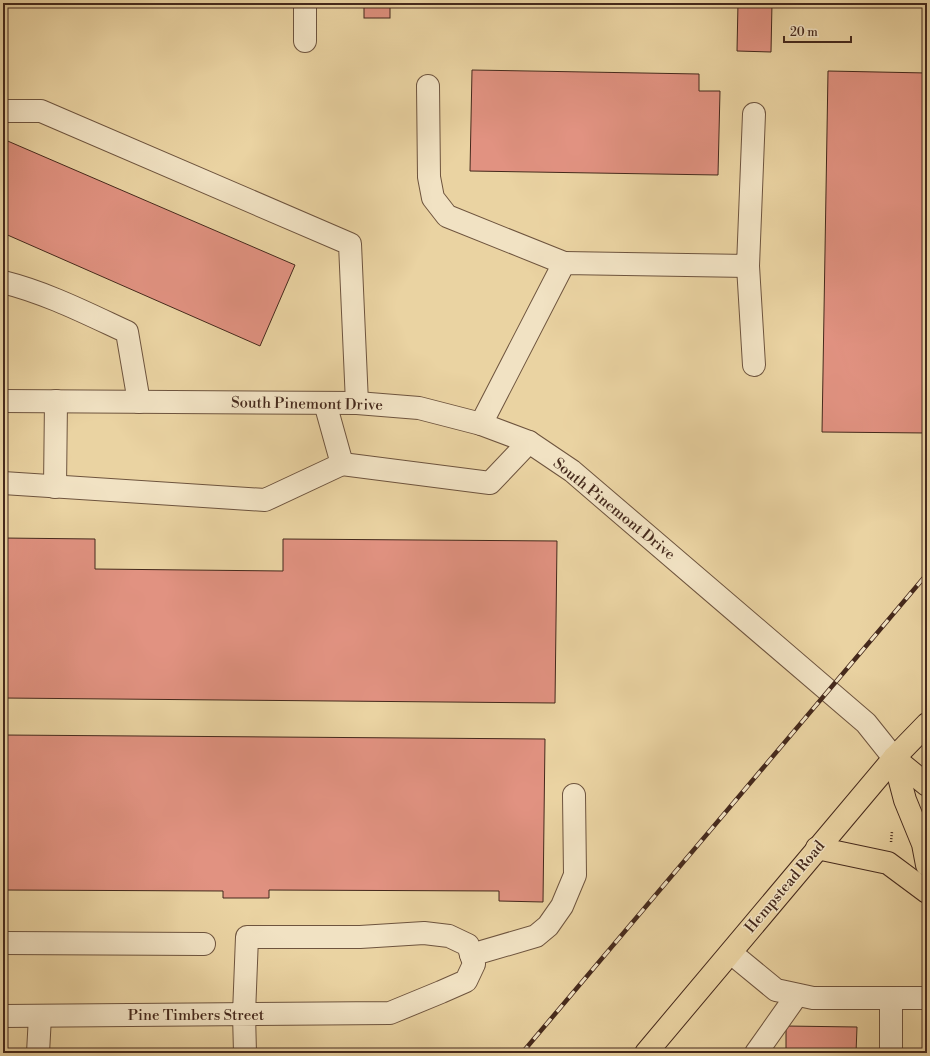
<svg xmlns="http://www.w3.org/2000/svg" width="930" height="1056" viewBox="0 0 930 1056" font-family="'Libre Bodoni',serif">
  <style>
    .building { fill: #e19281; stroke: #45291c }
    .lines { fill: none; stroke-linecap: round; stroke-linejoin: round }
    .minor-casing { stroke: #6e543e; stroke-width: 24 }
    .major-casing { stroke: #45291c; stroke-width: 24 }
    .path { stroke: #45291c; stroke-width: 2.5; stroke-dasharray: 1 2; stroke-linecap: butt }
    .minor { stroke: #f1e2c3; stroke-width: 22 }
    .major { stroke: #ead3a2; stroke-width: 22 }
    .rail-casing { stroke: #45291c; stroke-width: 4.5 }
    .rail { stroke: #f1e2c3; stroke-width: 3; stroke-dasharray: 9; stroke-linecap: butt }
    .labels { text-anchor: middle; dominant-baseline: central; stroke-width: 3; stroke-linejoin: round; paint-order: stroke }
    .street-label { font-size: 15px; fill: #45291c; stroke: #f1e2c3 }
  </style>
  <rect width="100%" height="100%" fill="#ead3a2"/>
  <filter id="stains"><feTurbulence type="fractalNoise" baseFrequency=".005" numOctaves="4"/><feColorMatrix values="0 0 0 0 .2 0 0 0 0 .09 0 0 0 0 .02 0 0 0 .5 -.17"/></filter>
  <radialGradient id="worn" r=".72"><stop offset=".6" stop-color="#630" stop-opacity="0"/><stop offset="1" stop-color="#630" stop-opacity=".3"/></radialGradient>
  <g class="building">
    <rect x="364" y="3" width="26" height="15"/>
    <path d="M738,3h34l-1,49 -34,-1z"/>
    <path d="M472,70l227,4v17h21l-2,84 -248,-4z"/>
    <path d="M828,71l99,2v360l-105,-1z"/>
    <path d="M3,139l292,126 -35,81 -257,-113z"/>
    <path d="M3,538l92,1v30l188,2v-32l274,2 -2,162 -552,-5z"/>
    <path d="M3,735l542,4 -2,163 -44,-1v-10l-230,-1v8h-46v-7l-220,-1z"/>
    <path d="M786,1026l71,1 -1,26h-70z"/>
  </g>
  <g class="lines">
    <g class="minor-casing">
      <g id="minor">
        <path d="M305,41v-38"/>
        <path d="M428,86l1,91 4,21 14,18 117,47"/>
        <path d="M3,111h38l309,133 7,159"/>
        <path d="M748,266l6,99"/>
        <path d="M3,282c44,11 83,31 124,50l12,70"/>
        <path d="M3,401l354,2 62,5 62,16 48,18 43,29 294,252 28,35"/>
        <path d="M481,424l83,-161 184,3 6,-152"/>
        <path d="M342,464l148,19 39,-41"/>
        <path d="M3,483l262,17 77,-36 -17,-61"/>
        <path d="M55,487l1,-86"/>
        <path d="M3,943l201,1"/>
        <path d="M731,953l45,37 37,8h114"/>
        <path d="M471,955l65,-19 12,-10 14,-20 13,-31 -1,-80"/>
        <path d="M3,1016l387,-3 51,-21 25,-11 8,-17 -6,-19 -19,-9 -25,-3 -64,4h-113l-3,77 1,39"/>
        <path d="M38,1053l2,-37"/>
        <path d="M756,1053l41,-58"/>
        <path d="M891,1053v-55"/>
      </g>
    </g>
    <g class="major-casing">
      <g id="major">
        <path d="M894,758l11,42 18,44 4,21"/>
        <path d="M894,758l33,27"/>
        <path d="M817,848l71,15 39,29"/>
        <path d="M646,1053l248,-295 33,-34"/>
      </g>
    </g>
    <path class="path" d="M891,842l1,-11"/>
    <use href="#minor" class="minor"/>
    <use href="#major" class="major"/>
    <g class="rail-casing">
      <path id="rail" d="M522,1053l405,-479"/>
    </g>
    <use href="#rail" class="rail"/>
  </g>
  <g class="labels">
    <g class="street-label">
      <text transform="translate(307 404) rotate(1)">South Pinemont Drive</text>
      <text transform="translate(614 509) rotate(39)">South Pinemont Drive</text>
      <text transform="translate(785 887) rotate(-50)">Hempstead Road</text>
      <text x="196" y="1015">Pine Timbers Street</text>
    </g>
  </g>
  <rect width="930" height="1056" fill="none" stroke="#ead3a2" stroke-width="16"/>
  <rect x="4" y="4" width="922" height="1048" fill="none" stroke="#45291c" stroke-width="2"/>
  <rect x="8" y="8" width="914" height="1040" fill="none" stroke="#45291c"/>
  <path d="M784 36v6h67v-6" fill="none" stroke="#45291c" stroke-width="2"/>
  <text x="790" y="36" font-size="12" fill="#45291c" stroke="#f1e2c3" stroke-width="3" paint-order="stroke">20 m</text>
  <rect width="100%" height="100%" filter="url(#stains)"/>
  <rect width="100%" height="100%" fill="url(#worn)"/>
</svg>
